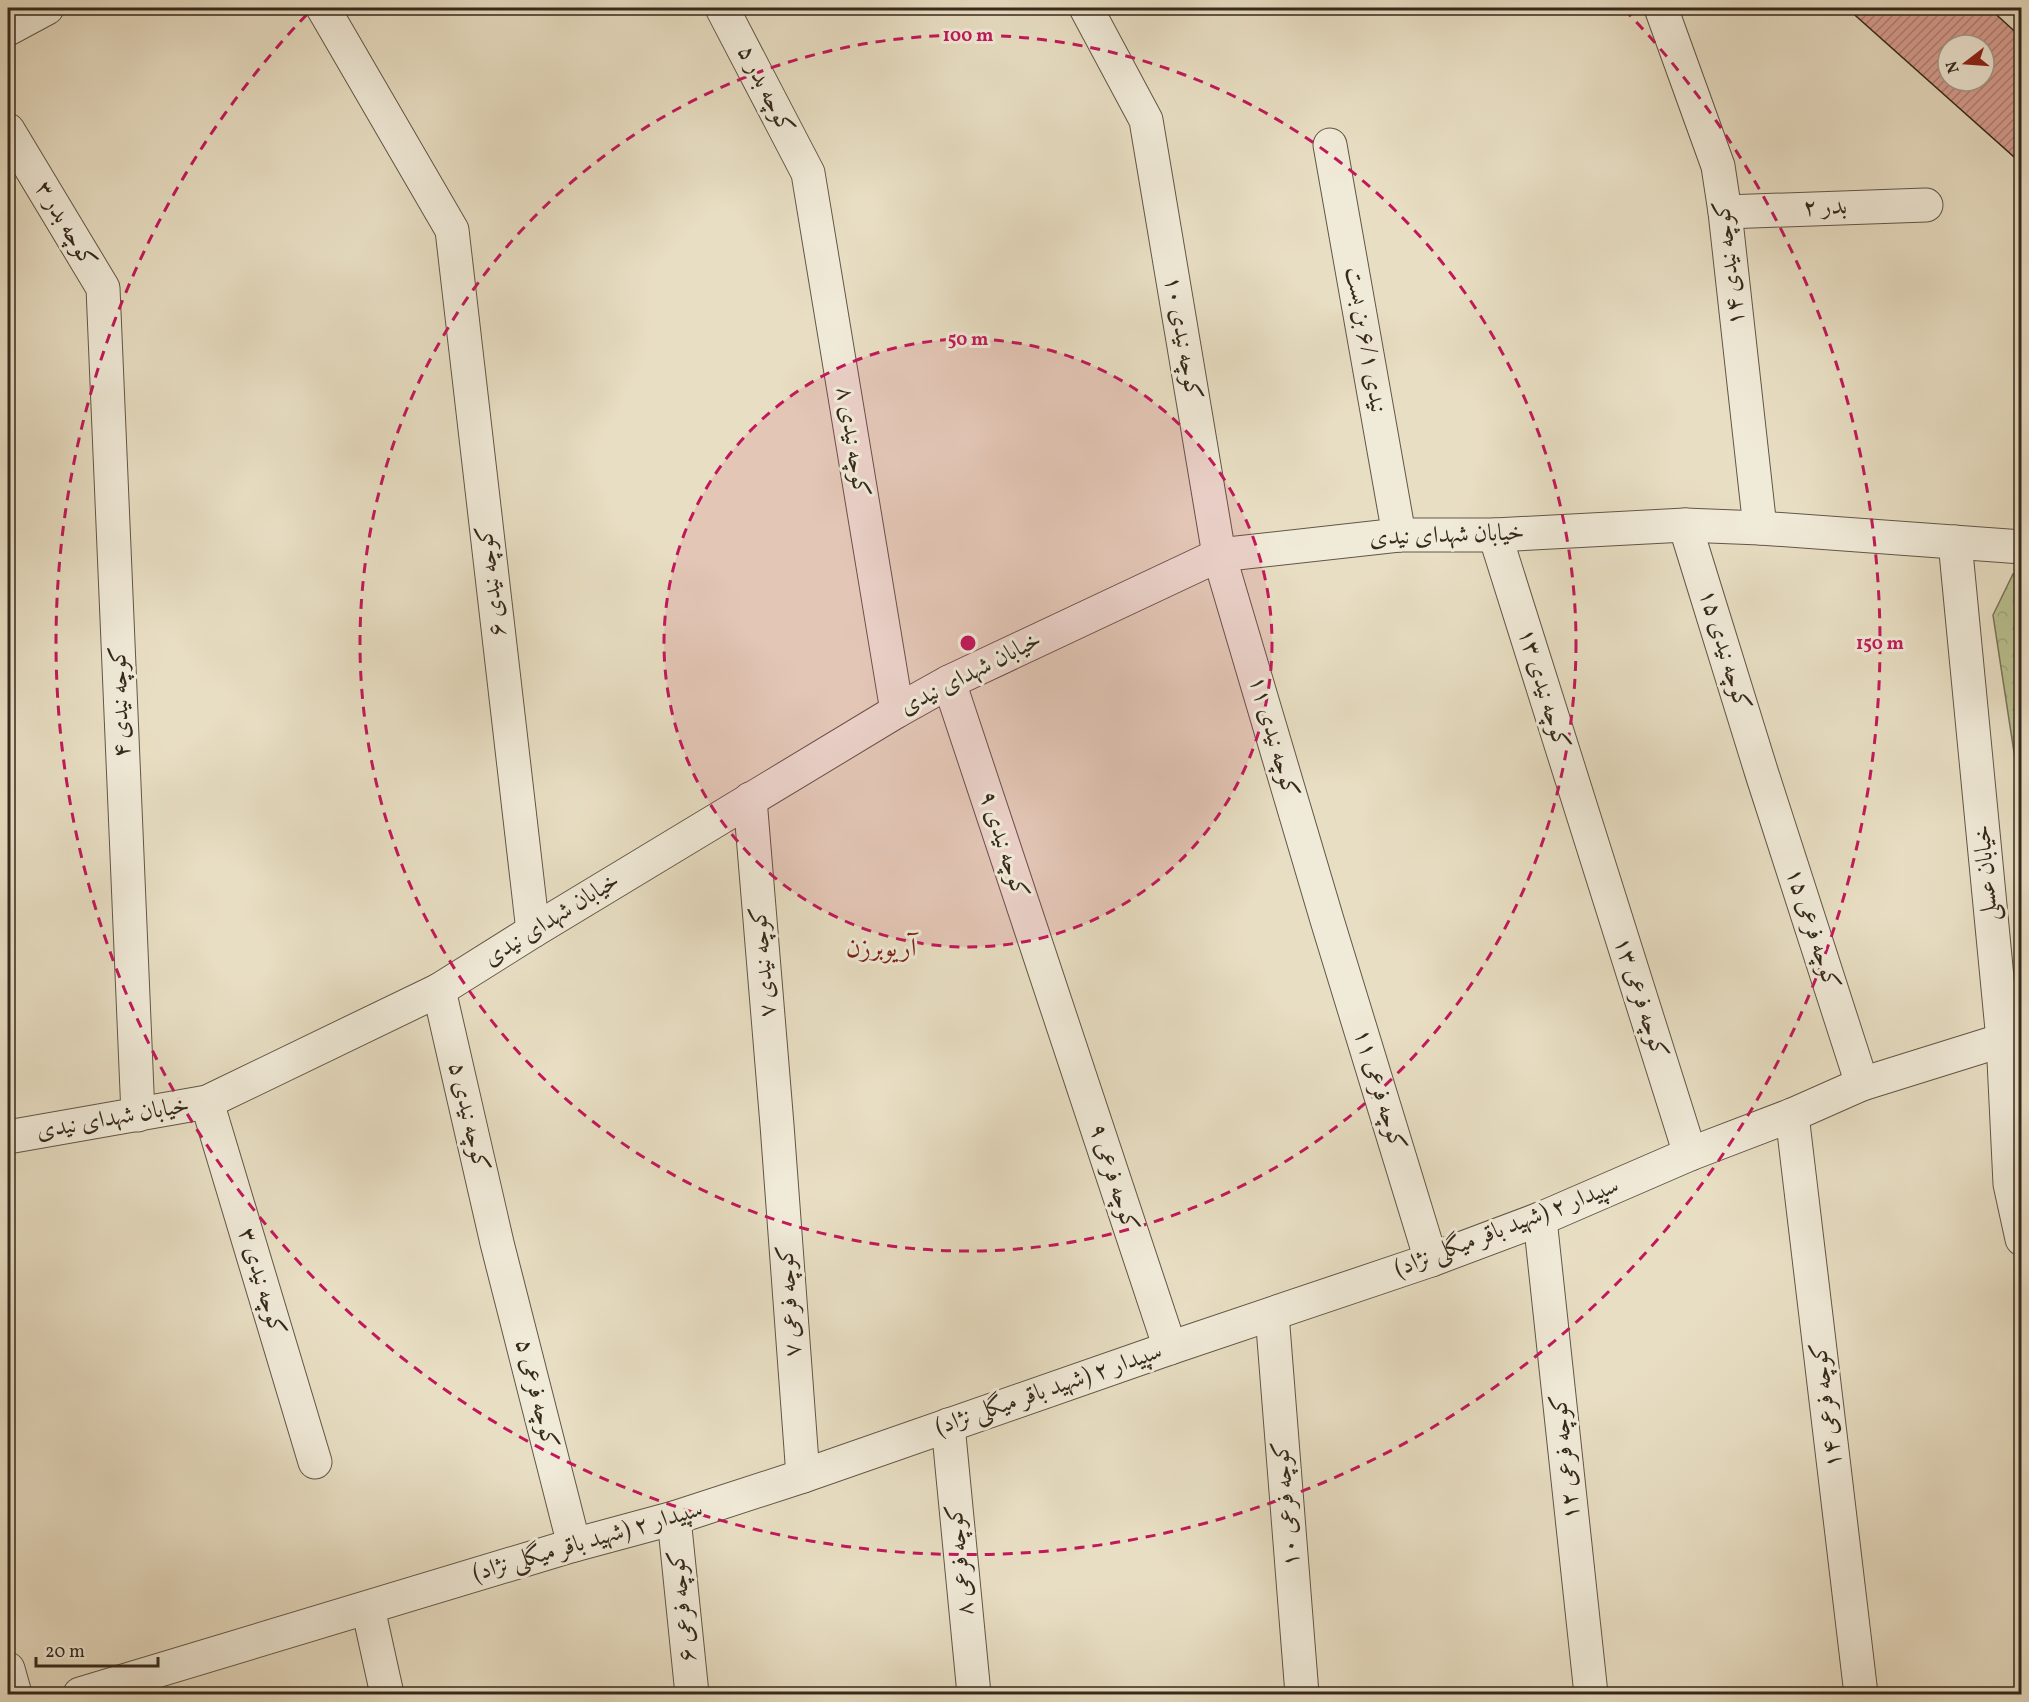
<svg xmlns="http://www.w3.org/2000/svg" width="2029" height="1702" viewBox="0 0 2029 1702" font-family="Vollkorn,Amiri,serif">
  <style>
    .forest { fill: url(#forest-crowns); stroke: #787456; stroke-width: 1.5 }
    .building { fill: url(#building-hatch); stroke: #35291c; stroke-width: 1.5; fill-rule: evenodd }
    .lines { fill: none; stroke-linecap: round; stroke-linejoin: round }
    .minor-casing { stroke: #625646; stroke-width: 35 }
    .tertiary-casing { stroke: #625646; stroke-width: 35 }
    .minor { stroke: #f0ead8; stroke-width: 33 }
    .tertiary { stroke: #f0ead8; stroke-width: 33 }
    .ring { fill: none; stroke: #c2185b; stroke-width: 3; stroke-dasharray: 10 8 }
    .labels { text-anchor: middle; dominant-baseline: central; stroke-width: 6; stroke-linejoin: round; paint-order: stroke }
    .street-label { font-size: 24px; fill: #35291c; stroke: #f0ead8 }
    .neighbourhood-label { font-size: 26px; fill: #7a1f14; stroke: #f0ead8 }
    .centre { fill: #c2185b; stroke: #f0ead8; stroke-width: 3 }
    .ring-label { font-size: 18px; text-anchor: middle; font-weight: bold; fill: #c2185b; stroke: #f0ead8; stroke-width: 6; stroke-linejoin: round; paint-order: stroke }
  </style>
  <defs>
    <pattern id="forest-crowns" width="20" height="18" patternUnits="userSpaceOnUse" patternTransform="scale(1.5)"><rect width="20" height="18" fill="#bac090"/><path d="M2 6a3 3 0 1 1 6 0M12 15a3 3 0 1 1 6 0" fill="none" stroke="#a0a57c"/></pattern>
    <pattern id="building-hatch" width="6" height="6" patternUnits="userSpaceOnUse" patternTransform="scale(1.5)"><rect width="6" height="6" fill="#d9a093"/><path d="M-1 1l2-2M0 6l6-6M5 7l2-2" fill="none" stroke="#b18277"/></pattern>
  </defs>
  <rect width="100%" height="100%" fill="#e8dec3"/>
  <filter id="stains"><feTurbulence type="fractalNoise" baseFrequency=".00333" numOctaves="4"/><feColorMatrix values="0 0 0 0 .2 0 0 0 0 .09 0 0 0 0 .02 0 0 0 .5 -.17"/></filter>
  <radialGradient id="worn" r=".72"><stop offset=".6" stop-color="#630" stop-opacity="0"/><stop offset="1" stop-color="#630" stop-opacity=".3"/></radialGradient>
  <path class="forest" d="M2013,574h9l-1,224 -28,-183z"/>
  <path class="building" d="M1847,8h142l33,30v126zM1948,45h36v36h-36z"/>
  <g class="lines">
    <g class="minor-casing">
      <g id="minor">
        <path d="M323,8l129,222 81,701"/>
        <path d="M722,8l86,165 89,538"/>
        <path d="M1086,8l60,112 73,435 108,365 104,340"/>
        <path d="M1661,8l57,158 7,46 35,316"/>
        <path d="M8,130l95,158 35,827"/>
        <path d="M1330,145l69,390"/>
        <path d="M1725,212l201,-7"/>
        <path d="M1685,525l77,249 100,310"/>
        <path d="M1495,535l195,619"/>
        <path d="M949,682l221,666"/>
        <path d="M750,799l27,326 26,351"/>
        <path d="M439,990l58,253 77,302"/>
        <path d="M207,1102l108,360"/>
        <path d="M1792,1115l69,579"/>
        <path d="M8,1137l199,-35 232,-112 94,-59 364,-220 52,-29 270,-127 180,-20h96l190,-10 75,3 262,19"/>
        <path d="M1540,1219l51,475"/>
        <path d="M1272,1314l30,380"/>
        <path d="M948,1425l26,269"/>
        <path d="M674,1518l18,176"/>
        <path d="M368,1608l19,86"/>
        <path d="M8,1669l7,25"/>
        <path d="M80,1694l494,-149 100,-27 129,-42 367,-128 261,-88 109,-41 150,-65 102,-39 70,-31 141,-44"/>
      </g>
    </g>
    <g class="tertiary-casing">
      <g id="tertiary">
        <path d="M8,29l39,-21"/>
        <path d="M1955,542l48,498 7,144 12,55"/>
      </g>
    </g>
    <use href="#minor" class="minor"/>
    <use href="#tertiary" class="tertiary"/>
  </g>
  <circle cx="968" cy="643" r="304" fill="#c2185b" fill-opacity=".12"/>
  <g class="ring">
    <circle cx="968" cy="643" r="304"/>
    <circle cx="968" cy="643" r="608"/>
    <path d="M1624 9A912 912 0 1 1 312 9"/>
  </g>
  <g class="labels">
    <g class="street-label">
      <text transform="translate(765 90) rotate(63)">کوچه بدر ۵</text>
      <text transform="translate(1825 208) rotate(-2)">بدر ۲</text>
      <text transform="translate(65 225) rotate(59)">کوچه بدر ۳</text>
      <text transform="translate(1730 263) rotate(-97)">کوچه نیدی ۱۴</text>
      <text transform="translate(1182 338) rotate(80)">کوچه نیدی ۱۰</text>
      <text transform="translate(1365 340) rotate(80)">نیدی ۶/۱ بن بست</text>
      <text transform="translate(852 442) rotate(81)">کوچه نیدی ۸</text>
      <text transform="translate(1447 536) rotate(-2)">خیابان شهدای نیدی</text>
      <text transform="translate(492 581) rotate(-97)">کوچه نیدی ۶</text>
      <text transform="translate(1724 650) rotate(73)">کوچه نیدی ۱۵</text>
      <text transform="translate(971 674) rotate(-27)">خیابان شهدای نیدی</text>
      <text transform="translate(1543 689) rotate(73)">کوچه نیدی ۱۳</text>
      <text transform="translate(121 702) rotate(-92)">کوچه نیدی ۴</text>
      <text transform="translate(1273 737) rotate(74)">کوچه نیدی ۱۱</text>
      <text transform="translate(1003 845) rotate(72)">کوچه نیدی ۹</text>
      <text transform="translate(1987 873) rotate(-95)">خیابان عسلی</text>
      <text transform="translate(552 920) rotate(-32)">خیابان شهدای نیدی</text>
      <text transform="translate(1812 929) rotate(72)">کوچه فرعی ۱۵</text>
      <text transform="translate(764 962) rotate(-95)">کوچه نیدی ۷</text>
      <text transform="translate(1640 998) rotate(72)">کوچه فرعی ۱۳</text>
      <text transform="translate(1379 1090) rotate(73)">کوچه فرعی ۱۱</text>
      <text transform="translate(468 1117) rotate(77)">کوچه نیدی ۵</text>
      <text transform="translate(113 1119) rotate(-10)">خیابان شهدای نیدی</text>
      <text transform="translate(1113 1178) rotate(72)">کوچه فرعی ۹</text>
      <text transform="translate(1507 1228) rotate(-21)">سپیدار ۲ (شهید باقر میگلی نژاد)</text>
      <text transform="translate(261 1282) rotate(73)">کوچه نیدی ۳</text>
      <text transform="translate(790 1301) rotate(-94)">کوچه فرعی ۷</text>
      <text transform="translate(1049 1390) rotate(-19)">سپیدار ۲ (شهید باقر میگلی نژاد)</text>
      <text transform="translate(536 1394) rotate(76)">کوچه فرعی ۵</text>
      <text transform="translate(1827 1405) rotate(-97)">کوچه فرعی ۱۴</text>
      <text transform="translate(1566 1457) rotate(-96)">کوچه فرعی ۱۲</text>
      <text transform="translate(1287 1504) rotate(-95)">کوچه فرعی ۱۰</text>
      <text transform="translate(588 1542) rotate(-16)">سپیدار ۲ (شهید باقر میگلی نژاد)</text>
      <text transform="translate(961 1560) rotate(-96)">کوچه فرعی ۸</text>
      <text transform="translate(683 1606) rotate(-96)">کوچه فرعی ۶</text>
    </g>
    <g class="neighbourhood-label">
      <text x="881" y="949">آریو‌برزن</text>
    </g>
  </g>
  <circle cx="968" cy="643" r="9" class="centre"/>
  <g class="ring-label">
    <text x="968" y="41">100 m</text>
    <text x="968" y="345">50 m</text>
    <text x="1880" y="649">150 m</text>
  </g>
  <rect width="2029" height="1702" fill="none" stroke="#e8dec3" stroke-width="30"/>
  <rect x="9" y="9" width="2011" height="1684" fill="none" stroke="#35291c" stroke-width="3"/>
  <rect x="15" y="15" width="1999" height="1672" fill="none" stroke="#35291c" stroke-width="1.5"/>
  <g transform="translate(1966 63) rotate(253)"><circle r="28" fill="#f0ead8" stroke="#a59d8d" stroke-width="1.5"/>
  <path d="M0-4.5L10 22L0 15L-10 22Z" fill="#8f2418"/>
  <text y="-9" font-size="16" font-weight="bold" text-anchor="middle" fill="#35291c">N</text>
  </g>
  <path d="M36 1657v9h122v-9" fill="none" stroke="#35291c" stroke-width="3"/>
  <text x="45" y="1657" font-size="18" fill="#35291c" stroke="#f0ead8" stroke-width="4.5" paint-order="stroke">20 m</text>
  <rect width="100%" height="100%" filter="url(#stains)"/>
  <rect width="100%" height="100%" fill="url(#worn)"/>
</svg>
